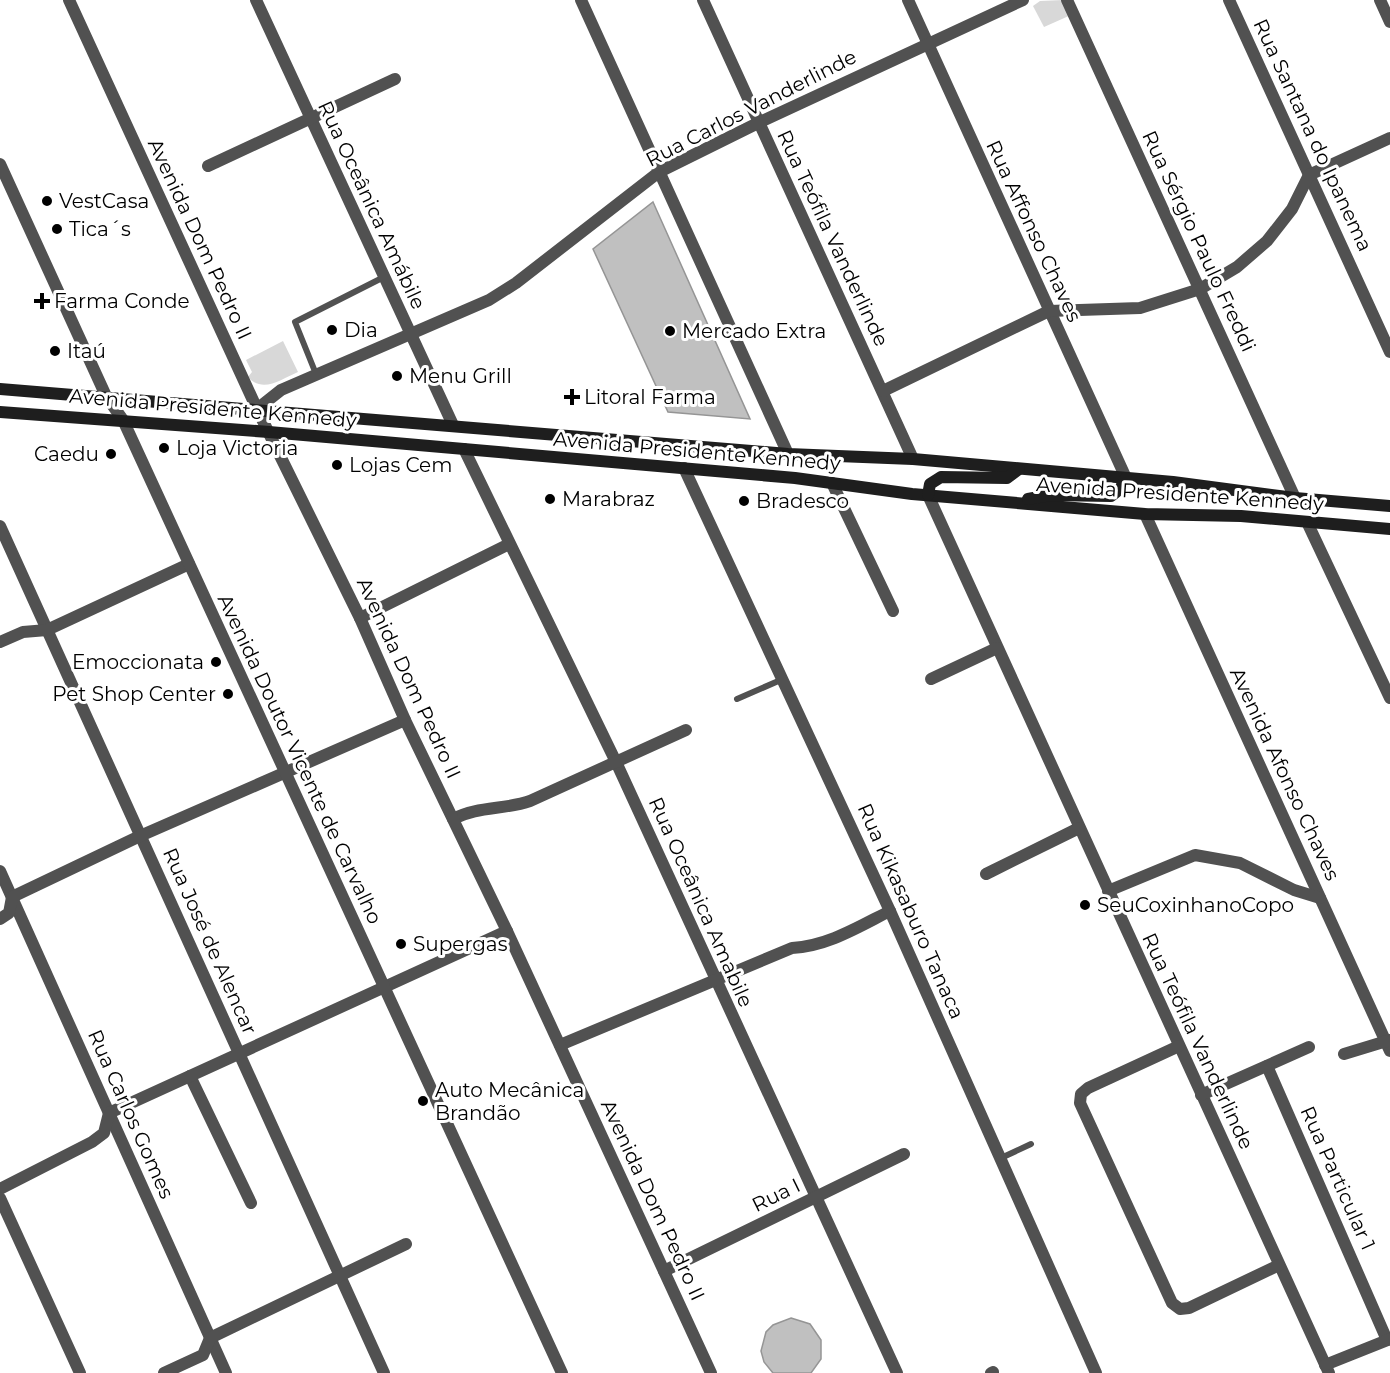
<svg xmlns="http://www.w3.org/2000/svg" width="1390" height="1373" viewBox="0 0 1390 1373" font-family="Montserrat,sans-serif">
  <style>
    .green { fill: #d8d8d8 }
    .building { fill: #c0c0c0; stroke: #959595; stroke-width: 1.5 }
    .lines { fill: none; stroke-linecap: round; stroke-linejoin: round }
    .service { stroke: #515151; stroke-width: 6 }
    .minor { stroke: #515151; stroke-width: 12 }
    .tertiary { stroke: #515151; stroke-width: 12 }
    .secondary { stroke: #1e1e1e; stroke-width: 12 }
    .poi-dot { fill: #000; stroke: #fff; stroke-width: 2 }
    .labels { text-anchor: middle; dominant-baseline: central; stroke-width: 6; stroke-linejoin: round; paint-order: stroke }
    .street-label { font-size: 20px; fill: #000; stroke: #fff }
    .poi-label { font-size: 20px; fill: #000; stroke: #fff; text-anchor: start }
  </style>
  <rect width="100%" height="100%" fill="#fff"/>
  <g class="green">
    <path d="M1063,0l8,15 -27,12 -11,-21 7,-5z"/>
    <path d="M283,341l15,31c-17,7 -35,22 -50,5l4,-5 -6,-12z"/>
  </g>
  <g class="building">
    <path d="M653,202l97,217 -82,-7 -75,-163z"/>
    <path d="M791,1318l19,6 11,16v19l-10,14h-38l-9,-11 -3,-11 5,-19 7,-7z"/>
  </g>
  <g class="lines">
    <g class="service">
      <path d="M316,374l-21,-52 89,-45"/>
      <path d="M737,699l46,-20"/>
      <path d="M1001,1158l30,-14"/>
    </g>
    <g class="minor">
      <path d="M256,0l197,425"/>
      <path d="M581,0l207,454"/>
      <path d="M703,0l210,459"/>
      <path d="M908,0l218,478"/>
      <path d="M1067,0l228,498"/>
      <path d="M1229,0l161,352"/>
      <path d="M1380,0l10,22"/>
      <path d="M208,166l187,-87"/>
      <path d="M883,391l166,-80 91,-3 60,-19 37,-22 30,-26 25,-32 17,-34 81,-37"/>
      <path d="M257,409l24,-19 208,-90 27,-17 143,-111 99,-49 265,-123"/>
      <path d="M464,449l152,313 281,611"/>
      <path d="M684,468l206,443 206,462"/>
      <path d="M832,483l61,128"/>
      <path d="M928,495l401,878"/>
      <path d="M1145,514l245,537"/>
      <path d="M1307,522l83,176"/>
      <path d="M0,526l384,847"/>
      <path d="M360,618l149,-74"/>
      <path d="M0,642l23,-10 24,-2 142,-66"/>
      <path d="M931,679l66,-31"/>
      <path d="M453,819c25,-13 51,-9 77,-18l156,-71"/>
      <path d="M0,871l226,502"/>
      <path d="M986,874l93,-46"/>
      <path d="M1108,891l87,-36 45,8 54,27 26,8"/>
      <path d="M0,919l9,-6 3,-16 128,-61 265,-116"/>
      <path d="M560,1045l232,-97c36,-2 66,-21 98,-37"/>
      <path d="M1179,1046l-91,42 -7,6 -1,9 92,200 8,6 9,-1 90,-43"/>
      <path d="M1344,1054l46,-14"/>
      <path d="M1267,1066l120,274"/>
      <path d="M190,1076l61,127"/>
      <path d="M1201,1095l108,-48"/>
      <path d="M0,1189l92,-47 12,-9 5,-20 398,-182"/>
      <path d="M0,1198l80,175"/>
      <path d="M664,1271l240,-117"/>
      <path d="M1325,1365l65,-26"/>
      <path d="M164,1373l39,-18 7,-17 196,-94"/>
      <path d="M991,1373l2,-1"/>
    </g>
    <g class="tertiary">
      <path d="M69,0l188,409 103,209 45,102 102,211 204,442"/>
      <path d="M0,164l106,232 17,24 439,953"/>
    </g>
    <g class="secondary">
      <path d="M0,389l788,65 125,5 260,23 122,16 95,8"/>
      <path d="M0,412l269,20 526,46 117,16 233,20 96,2 149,13"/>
      <path d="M928,495l2,-11 11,-7 66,1 12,-9"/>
      <path d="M1028,499l22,-4 61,1 9,-7 6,-11"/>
    </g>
  </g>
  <g class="poi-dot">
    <circle cx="47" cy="201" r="6"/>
    <circle cx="57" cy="229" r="6"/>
    <path d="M39 292h6v6h6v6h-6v6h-6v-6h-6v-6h6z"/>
    <circle cx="332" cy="330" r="6"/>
    <circle cx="670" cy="331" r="6"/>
    <circle cx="55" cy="351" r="6"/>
    <circle cx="397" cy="376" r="6"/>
    <path d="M569 388h6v6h6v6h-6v6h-6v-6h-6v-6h6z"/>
    <circle cx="164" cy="448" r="6"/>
    <circle cx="111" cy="454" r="6"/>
    <circle cx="337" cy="465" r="6"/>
    <circle cx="550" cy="499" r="6"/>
    <circle cx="744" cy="501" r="6"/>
    <circle cx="216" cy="662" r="6"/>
    <circle cx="228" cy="694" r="6"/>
    <circle cx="1085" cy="905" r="6"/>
    <circle cx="401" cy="944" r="6"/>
    <circle cx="423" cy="1101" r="6"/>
  </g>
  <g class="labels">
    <g class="street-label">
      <text transform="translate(751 108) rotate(-27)">Rua Carlos Vanderlinde</text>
      <text transform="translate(1313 135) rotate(65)">Rua Santana do Ipanema</text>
      <text transform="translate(372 205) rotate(65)">Rua Oceânica Amábile</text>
      <text transform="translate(1034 231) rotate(65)">Rua Affonso Chaves</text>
      <text transform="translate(833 238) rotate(65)">Rua Teófila Vanderlinde</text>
      <text transform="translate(200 239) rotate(65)">Avenida Dom Pedro II</text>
      <text transform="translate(1199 241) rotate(65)">Rua Sérgio Paulo Freddi</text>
      <text transform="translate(213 408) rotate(5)">Avenida Presidente Kennedy</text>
      <text transform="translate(697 451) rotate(5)">Avenida Presidente Kennedy</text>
      <text transform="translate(1180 494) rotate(4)">Avenida Presidente Kennedy</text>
      <text transform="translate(409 678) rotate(65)">Avenida Dom Pedro II</text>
      <text transform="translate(300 759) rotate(65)">Avenida Doutor Vicente de Carvalho</text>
      <text transform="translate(1285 774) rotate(65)">Avenida Afonso Chaves</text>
      <text transform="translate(701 902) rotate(66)">Rua Oceânica Amabile</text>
      <text transform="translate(911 911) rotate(66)">Rua Kikasaburo Tanaca</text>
      <text transform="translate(210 941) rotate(66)">Rua José de Alencar</text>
      <text transform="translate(1198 1041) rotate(65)">Rua Teófila Vanderlinde</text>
      <text transform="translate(131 1114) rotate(66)">Rua Carlos Gomes</text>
      <text transform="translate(1338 1178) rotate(66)">Rua Particular 1</text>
      <text transform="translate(776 1195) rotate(-26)">Rua I</text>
      <text transform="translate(653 1200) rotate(65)">Avenida Dom Pedro II</text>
    </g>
    <g class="poi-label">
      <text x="59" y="201">VestCasa</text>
      <text x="69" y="229">Tica´s</text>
      <text x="54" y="301">Farma Conde</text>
      <text x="344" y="330">Dia</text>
      <text x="682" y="331">Mercado Extra</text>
      <text x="67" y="351">Itaú</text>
      <text x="409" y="376">Menu Grill</text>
      <text x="584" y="397">Litoral Farma</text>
      <text x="176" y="448">Loja Victoria</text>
      <text x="99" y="454" text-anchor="end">Caedu</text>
      <text x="349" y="465">Lojas Cem</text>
      <text x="562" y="499">Marabraz</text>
      <text x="756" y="501">Bradesco</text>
      <text x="204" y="662" text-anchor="end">Emoccionata</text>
      <text x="216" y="694" text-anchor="end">Pet Shop Center</text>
      <text x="1097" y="905">SeuCoxinhanoCopo</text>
      <text x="413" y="944">Supergas</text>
      <text x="435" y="1090">Auto Mecânica<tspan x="435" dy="23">Brandão</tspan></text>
    </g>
  </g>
</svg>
